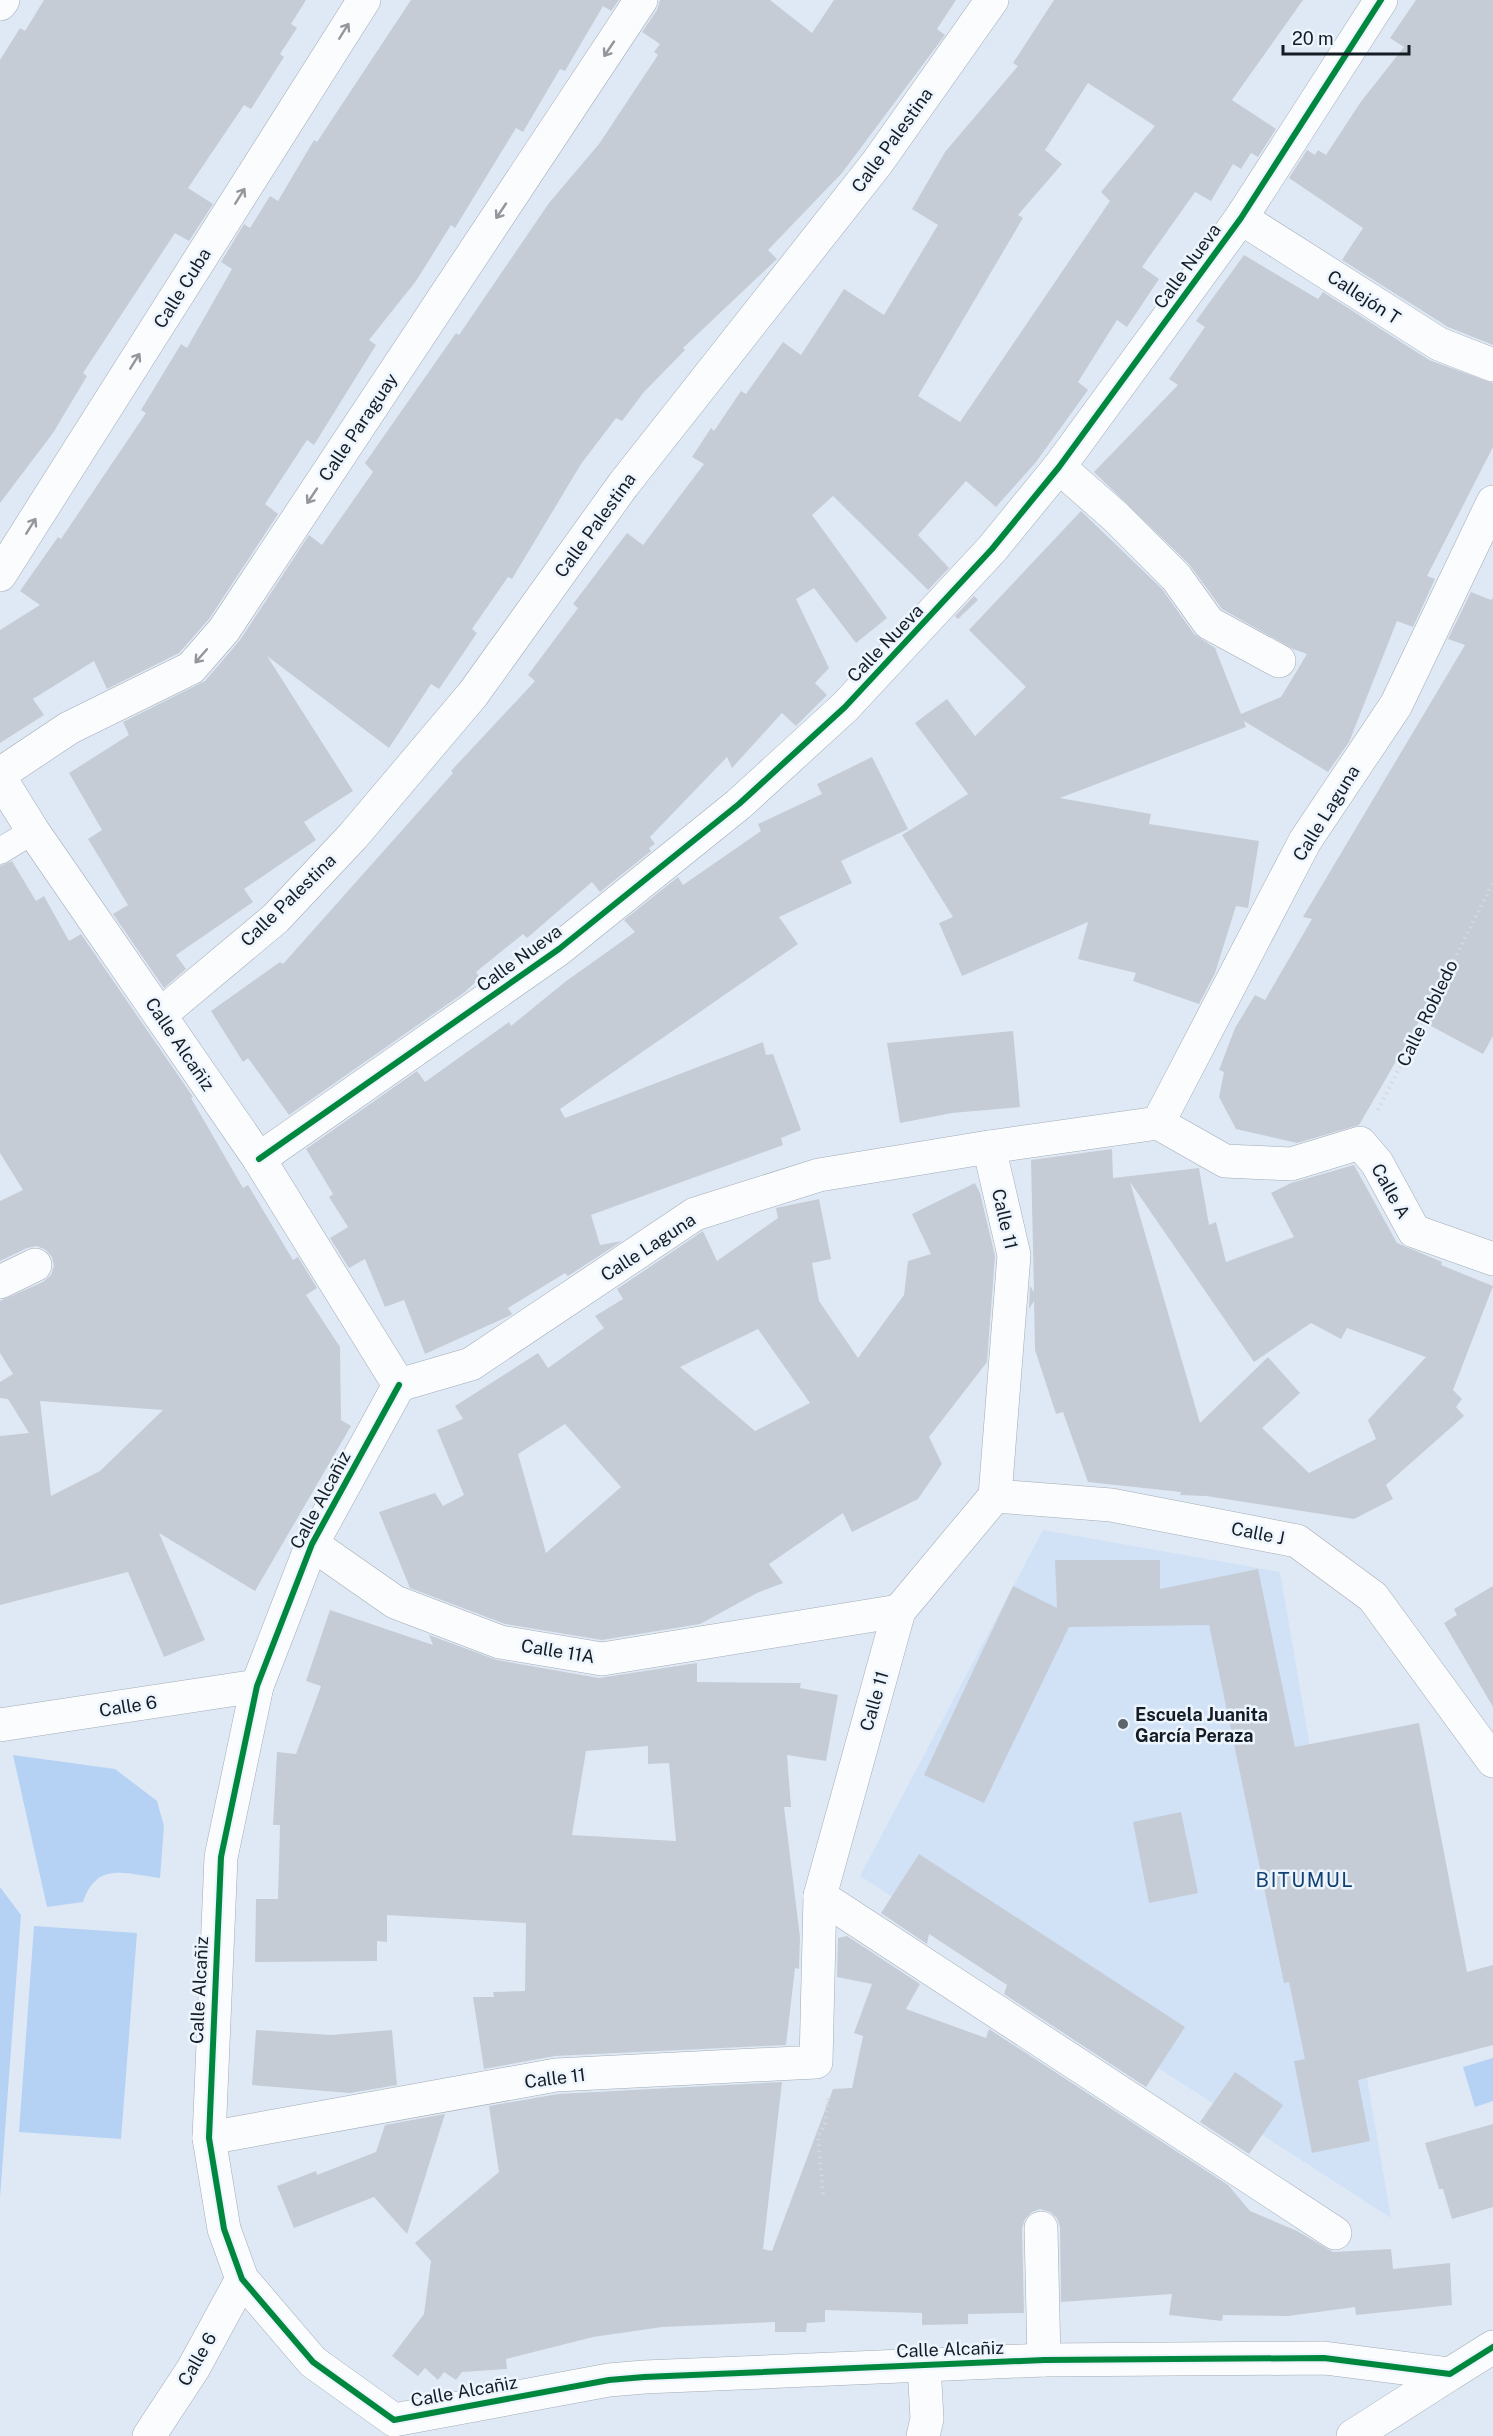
<svg xmlns="http://www.w3.org/2000/svg" width="1493" height="2436" viewBox="0 0 1493 2436" font-family="'Public Sans',sans-serif">
  <style>
    .built { fill: #d1e2f7 }
    .green { fill: #b5d2f5 }
    .building { fill: #c5ccd6; fill-rule: evenodd }
    .lines { fill: none; stroke-linecap: round; stroke-linejoin: round }
    .lane-casing { stroke: #a3abb4; stroke-width: 27 }
    .street-casing { stroke: #a3abb4; stroke-width: 34 }
    .path { stroke: #d6d9dc; stroke-width: 4; stroke-dasharray: 1.5 4.5; stroke-linecap: butt }
    .lane { stroke: #fafcfe; stroke-width: 26 }
    .street { stroke: #fafcfe; stroke-width: 33 }
    .cycleway-casing { stroke: #ecf4fd; stroke-width: 10 }
    .cycleway { stroke: #00873e; stroke-width: 6 }
    .oneway { stroke: #93979c }
    .poi-dot { fill: #5c646d; stroke: #ecf4fd; stroke-width: 2 }
    .labels { text-anchor: middle; dominant-baseline: central; stroke-width: 5; stroke-linejoin: round; paint-order: stroke }
    .street-label { font-size: 18px; fill: #151c24; stroke: #ecf4fd }
    .poi-label { font-size: 18px; font-weight: bold; fill: #151c24; stroke: #ecf4fd; text-anchor: start }
    .neighbourhood-label { font-size: 20px; letter-spacing: 1.5px; fill: #134174; stroke: #ecf4fd }
  </style>
  <rect width="100%" height="100%" fill="#dfe9f5"/>
  <path class="built" d="M1043,1530l237,42 111,646 -531,-342z"/>
  <g class="green">
    <path d="M13,1755l102,14 42,32 7,25 -4,52c-35,-4 -63,-17 -77,24l-36,5z"/>
    <path d="M0,1887l21,28 -21,283z"/>
    <path d="M34,1926l103,7 -16,206 -102,-7z"/>
    <path d="M1493,2058v43l-18,6 -12,-40z"/>
  </g>
  <g class="building">
    <path d="M44,0h262l-15,24 6,4 -17,26 4,3 -33,52 -7,-4 -56,83 25,16 -24,37 -14,-8 -92,140 4,3 -34,57 -53,70v-443l20,-32 5,3z"/>
    <path d="M411,0h208l-8,11 -8,-5 -38,65 -5,-2 -37,63 -7,-4 -61,100 -4,-3 -35,56 -47,59 7,5 -62,100 -7,-5 -42,64 13,10 -69,105 -30,34 -72,36 -13,-28 -61,38 11,16 -44,28v-113l40,-25 -20,-14 38,-54 3,2 85,-126 -5,-3 40,-66 6,4 45,-79 -11,-7 23,-38 6,4 20,-32 8,5 36,-61 3,2z"/>
    <path d="M660,0h110l42,33 22,-33h122l-19,29 8,6 -103,138 -74,77 9,9 -94,89 2,2 -41,42 -22,29 -6,-3 -35,46 -69,115 -4,-2 -36,52 5,4 -38,56 -8,-5 -42,64 -122,-92 86,135 -49,31 12,18 -72,49 9,13 -77,53 10,14 -22,19 -51,-74 15,-9 -40,-66 14,-9 -33,-57 60,-38 -6,-13 82,-41 35,-41 69,-105 13,10 51,-73 -8,-9 91,-130 3,2 90,-132 50,-59 59,-89 -4,-3 6,-8 -18,-12 15,-22z"/>
    <path d="M1054,0h249l-71,100 44,29 -18,28 -7,-4 -10,16 -8,-5 -22,37 -16,-9 -53,75 17,12 -32,48 -10,-7 -39,62 10,8 -52,72 -40,45 -30,-26 -48,54 31,33 -21,22 -95,-94 -21,19 75,103 -31,25 -42,-55 -18,11 33,69 -14,15 12,12 -31,31 -14,-13 -50,55 -5,-11 -77,80 5,7 -6,4 2,3 -51,41 -8,-10 -65,56 -4,-4 -47,38 4,6 -15,14 -176,123 -41,-57 -5,4 -32,-51 69,-49 3,2 170,-191 -2,-2 84,-90 -7,-6 50,-67 -5,-4 54,-71 16,12 61,-81 -12,-7 19,-29 3,3 27,-40 5,3 37,-52 18,13 43,-66 40,26 54,-90 -26,-16 33,-57 73,-86 -5,-3zM1088,83l67,43 -54,66 9,9 -150,221 -42,-26 105,-178 -5,-3 44,-51 -17,-14z"/>
    <path d="M1416,0h77v345l-45,-18 -106,-67 21,-32 -74,-50 18,-28 8,5 3,-5 8,5 34,-52 44,-56 -14,-9z"/>
    <path d="M1244,255l74,44 5,-7 106,68 64,23v64l-66,129 8,3 -22,48 -16,-6 -48,121 -21,30 -84,-51 2,6 -186,71 91,16 -2,10 110,17 -11,67 -12,-2 -21,67 -16,31 -66,-23 3,-8 -58,-14 10,-37 -126,54 -23,-53 14,-6 -51,-82 66,-41 -53,-71 32,-24 28,37 51,-49 -57,-57 112,-119 81,78 32,45 21,14 26,66 40,-17 26,-43 -14,-5 -71,-40 -33,-45 -95,-92 84,-87 -9,-6 36,-52 -9,-6z"/>
    <path d="M1471,592l20,8 2,-2v438l-10,18 -63,-34 -61,105 -62,18 -61,-14 -17,-32 5,-25 -5,-2 16,-42 20,-33 10,5 47,-81 -9,-2 162,-272 -17,-6z"/>
    <path d="M974,596l4,4 -20,19 -3,-3z"/>
    <path d="M872,757l36,72 -67,32 11,22 -73,34 19,27 -238,165 5,9 198,-76 3,13 7,-1 28,76 -20,8 2,7 -192,70 9,30 22,-4 -54,35 -3,-3 -57,35 4,6 -3,2 -84,38 -21,-54 -19,7 -20,-48 -16,9 -19,-30 18,-11 -19,-30 4,-3 -27,-45 111,-78 8,11 84,-60 2,4 54,-44 70,-50 -11,-12 54,-43 5,8 78,-54 -3,-7 64,-30 -5,-10z"/>
    <path d="M12,861l24,40 8,-5 25,45 12,-7 112,163 -2,1 52,90 5,-3 45,75 5,-3 19,31 -11,7 34,52 1,73 10,6 -96,165 -96,-58 46,107 -41,17 -36,-85 -128,33v-169l29,-3 -21,-34 -8,-1v-16l13,-8 -13,-21v-52l43,-19 8,-7 3,-9 -2,-9 -6,-7 -9,-4 -10,2 -27,13v-60l23,-11 -23,-37v-287zM40,1401l123,9 -63,61 -49,25z"/>
    <path d="M1013,1031l7,76 -68,6 -52,10 -13,-80z"/>
    <path d="M1112,1149l1,29 86,-10 10,57 7,-3 10,40 68,-25 -23,-44 20,-10 63,-18 43,78 45,19 -1,3 52,21 -40,104 9,9 -6,8 8,9 -78,69 7,14 -39,20 -148,-23 -26,-1 1,-3 -93,-10 -25,-70 -7,2 -21,-64 -1,-49 -5,8 1,-23 4,6 -3,-132zM1130,1182l124,180 57,-39 30,16 6,-11 79,29 -58,63 8,19 -67,34 -47,-45 38,-35 -32,-36 -68,66z"/>
    <path d="M975,1183l5,10 15,63 -8,106 -58,75 13,27 -24,35 -66,33 -9,-19 -74,51 14,19 -26,10 -57,31 -98,16 -97,-16 -95,-36 -31,-76 56,-19 8,13 21,-11 -27,-65 26,-11 -8,-13 83,-53 10,15 56,-40 -9,-12 28,-17 -6,-10 86,-58 14,30 61,-43 -2,-10 43,-9 12,60 -19,4 7,38 39,57 46,-63 4,-34 23,-7 -19,-40zM758,1329l52,74 -55,28 -75,-64zM565,1424l56,63 -75,66 -28,-99z"/>
    <path d="M1055,1560h105v29l98,-20 37,178 124,-24 48,249 26,-7v80l-135,35 12,61 -58,12 -18,-92 11,-2 -16,-77 -5,1 -75,-358 -140,2 -85,176 -60,-28 89,-189 44,22z"/>
    <path d="M1493,1586v121l-49,-84 13,-8 -3,-6z"/>
    <path d="M330,1610l103,35 -4,-10 68,25 102,18 98,-15v19l104,1 -1,5 38,7 -12,66 -39,-6 4,52h-7l16,130 -1,32 -4,-1 -9,77 -231,11 -71,13 -11,-72h21l-1,-5 32,-1 1,-68 -139,-8v27l-10,-1v20l-122,1 1,-63h22l2,-74h-7l4,-73 19,2 25,-68 -15,-5zM648,1746v18l21,-1 7,78 -104,-6 14,-84z"/>
    <path d="M1181,1812l17,81 -49,10 -16,-81z"/>
    <path d="M919,1854l266,173 -39,60 -142,-93 3,-9 -78,-51 -2,10 -46,-31z"/>
    <path d="M847,1936l73,48 -14,25 80,29 3,-9 239,156 22,26 47,20 36,21 58,-3 2,20 57,-6 2,42 -96,10 -1,-8 -67,9 -65,-1 -1,6 -53,-6 3,-21 -111,8 -1,-75 -3,-9 -7,-6 -10,-3 -8,3 -7,7 -3,9 2,85 -56,1v10l-46,1v-12l-97,-3v12l-18,1 -1,9h-31v-10l-113,5 -69,10 -87,22 1,10 -45,3 -6,8 -12,-8 -6,8 -13,-12 -7,8 -26,-20 32,-42 7,-53 -16,-18 84,-71 -10,-66 69,-12 224,-12 -19,167 9,2 61,-162 19,-1 11,-52 -9,-3 18,-49 -35,-7 1,-39z"/>
    <path d="M256,2030l75,5 61,-5 5,55 -47,8 -98,-8z"/>
    <path d="M1235,2072l48,33 -34,49 -49,-32z"/>
    <path d="M445,2114l-38,120 -33,-37 -80,31 -17,-42 39,-15 1,4 59,-23 9,-27z"/>
    <path d="M1493,2124v83l-41,12 -9,-30h-4l-14,-46z"/>
  </g>
  <g class="lines">
    <g class="lane-casing">
      <path id="lane" d="M0,851l33,-20"/>
    </g>
    <g class="street-casing">
      <g id="street">
        <path d="M0,4l3,-4"/>
        <path d="M1241,218l198,126 54,21"/>
        <path d="M1059,467l57,50 60,60 33,46 70,38"/>
        <path d="M0,575l364,-575"/>
        <path d="M0,774l69,-46 122,-60 33,-38 417,-630"/>
        <path d="M0,778l33,53 226,328 140,226"/>
        <path d="M160,1015l116,-97 77,-82 120,-142 150,-209 254,-322 115,-163"/>
        <path d="M1158,1123l147,-282 91,-136 97,-203"/>
        <path d="M259,1159l300,-210 180,-145 106,-97 147,-158 67,-82 182,-249 140,-218"/>
        <path d="M0,1282l35,-17"/>
        <path d="M399,1385l-87,159 -55,142 -36,171 -12,281 15,91 18,50 71,83 81,58 215,-40 35,-3 400,-17 280,-2 126,16 43,-27"/>
        <path d="M399,1385l72,-21 224,-150 124,-39 170,-28 169,-24 67,38 66,3 69,-21 17,20 37,68 79,28"/>
        <path d="M995,1496l116,9 186,36 76,56 120,164"/>
        <path d="M312,1544l83,58 105,40 102,17 297,-48"/>
        <path d="M0,1725l257,-39"/>
        <path d="M820,1896l515,337"/>
        <path d="M209,2138l347,-63 260,-13 4,-166 79,-285 96,-115 19,-241 -25,-108"/>
        <path d="M1041,2228l3,132"/>
        <path d="M149,2436l44,-67 49,-90"/>
        <path d="M923,2436l4,-17 -3,-54"/>
        <path d="M1353,2436l97,-62"/>
      </g>
    </g>
    <g class="path">
      <path d="M1378,1110l115,-227"/>
      <path d="M823,2194l-5,-58 7,-12 3,-27"/>
    </g>
    <use href="#lane" class="lane"/>
    <use href="#street" class="street"/>
    <g class="cycleway-casing">
      <g id="cycleway">
        <path d="M259,1159l300,-210 180,-145 106,-97 147,-158 67,-82 182,-249 140,-218"/>
        <path d="M399,1385l-87,159 -55,142 -36,171 -12,281 15,91 18,50 71,83 81,58 215,-40 35,-3 400,-17 280,-2 126,16 43,-27"/>
      </g>
    </g>
    <use href="#cycleway" class="cycleway"/>
  </g>
  <defs><path id="oneway-shaft" d="M-6 0H5M1.5-3L5.5 0L1.5 3" fill="none" stroke-width="1.6" stroke-linecap="round" stroke-linejoin="round" transform="scale(1.5)"/></defs>
  <g class="oneway">
    <use href="#oneway-shaft" transform="translate(344 31) rotate(-58)"/>
    <use href="#oneway-shaft" transform="translate(609 49) rotate(124)"/>
    <use href="#oneway-shaft" transform="translate(240 196) rotate(-58)"/>
    <use href="#oneway-shaft" transform="translate(501 211) rotate(124)"/>
    <use href="#oneway-shaft" transform="translate(135 361) rotate(-58)"/>
    <use href="#oneway-shaft" transform="translate(312 496) rotate(124)"/>
    <use href="#oneway-shaft" transform="translate(31 526) rotate(-58)"/>
    <use href="#oneway-shaft" transform="translate(201 656) rotate(131)"/>
  </g>
  <circle class="poi-dot" cx="1123" cy="1724" r="6"/>
  <g class="labels">
    <g class="street-label">
      <text transform="translate(892 140) rotate(-54)">Calle Palestina</text>
      <text transform="translate(1187 266) rotate(-54)">Calle Nueva</text>
      <text transform="translate(182 288) rotate(-58)">Calle Cuba</text>
      <text transform="translate(1364 297) rotate(33)">Callejón T</text>
      <text transform="translate(358 427) rotate(-56)">Calle Paraguay</text>
      <text transform="translate(595 525) rotate(-54)">Calle Palestina</text>
      <text transform="translate(885 643) rotate(-46)">Calle Nueva</text>
      <text transform="translate(1326 813) rotate(-58)">Calle Laguna</text>
      <text transform="translate(288 900) rotate(-44)">Calle Palestina</text>
      <text transform="translate(519 958) rotate(-36)">Calle Nueva</text>
      <text transform="translate(1427 1013) rotate(-64)">Calle Robledo</text>
      <text transform="translate(180 1044) rotate(56)">Calle Alcañiz</text>
      <text transform="translate(1391 1191) rotate(61)">Calle A</text>
      <text transform="translate(1005 1219) rotate(77)">Calle 11</text>
      <text transform="translate(648 1247) rotate(-33)">Calle Laguna</text>
      <text transform="translate(320 1500) rotate(-62)">Calle Alcañiz</text>
      <text transform="translate(1258 1533) rotate(11)">Calle J</text>
      <text transform="translate(558 1651) rotate(9)">Calle 11A</text>
      <text transform="translate(874 1701) rotate(-74)">Calle 11</text>
      <text transform="translate(128 1706) rotate(-9)">Calle 6</text>
      <text transform="translate(199 1990) rotate(-87)">Calle Alcañiz</text>
      <text transform="translate(555 2078) rotate(-7)">Calle 11</text>
      <text transform="translate(950 2349) rotate(-2)">Calle Alcañiz</text>
      <text transform="translate(197 2359) rotate(-60)">Calle 6</text>
      <text transform="translate(464 2391) rotate(-10)">Calle Alcañiz</text>
    </g>
    <g class="poi-label">
      <text x="1135" y="1714">Escuela Juanita<tspan x="1135" dy="21">García Peraza</tspan></text>
    </g>
    <g class="neighbourhood-label">
      <text x="1305" y="1880">BITUMUL</text>
    </g>
  </g>
  <path d="M1283 45v9h126v-9" fill="none" stroke="#151c24" stroke-width="3"/>
  <text x="1292" y="45" font-size="18" fill="#151c24" stroke="#ecf4fd" stroke-width="4.5" paint-order="stroke">20 m</text>
</svg>
